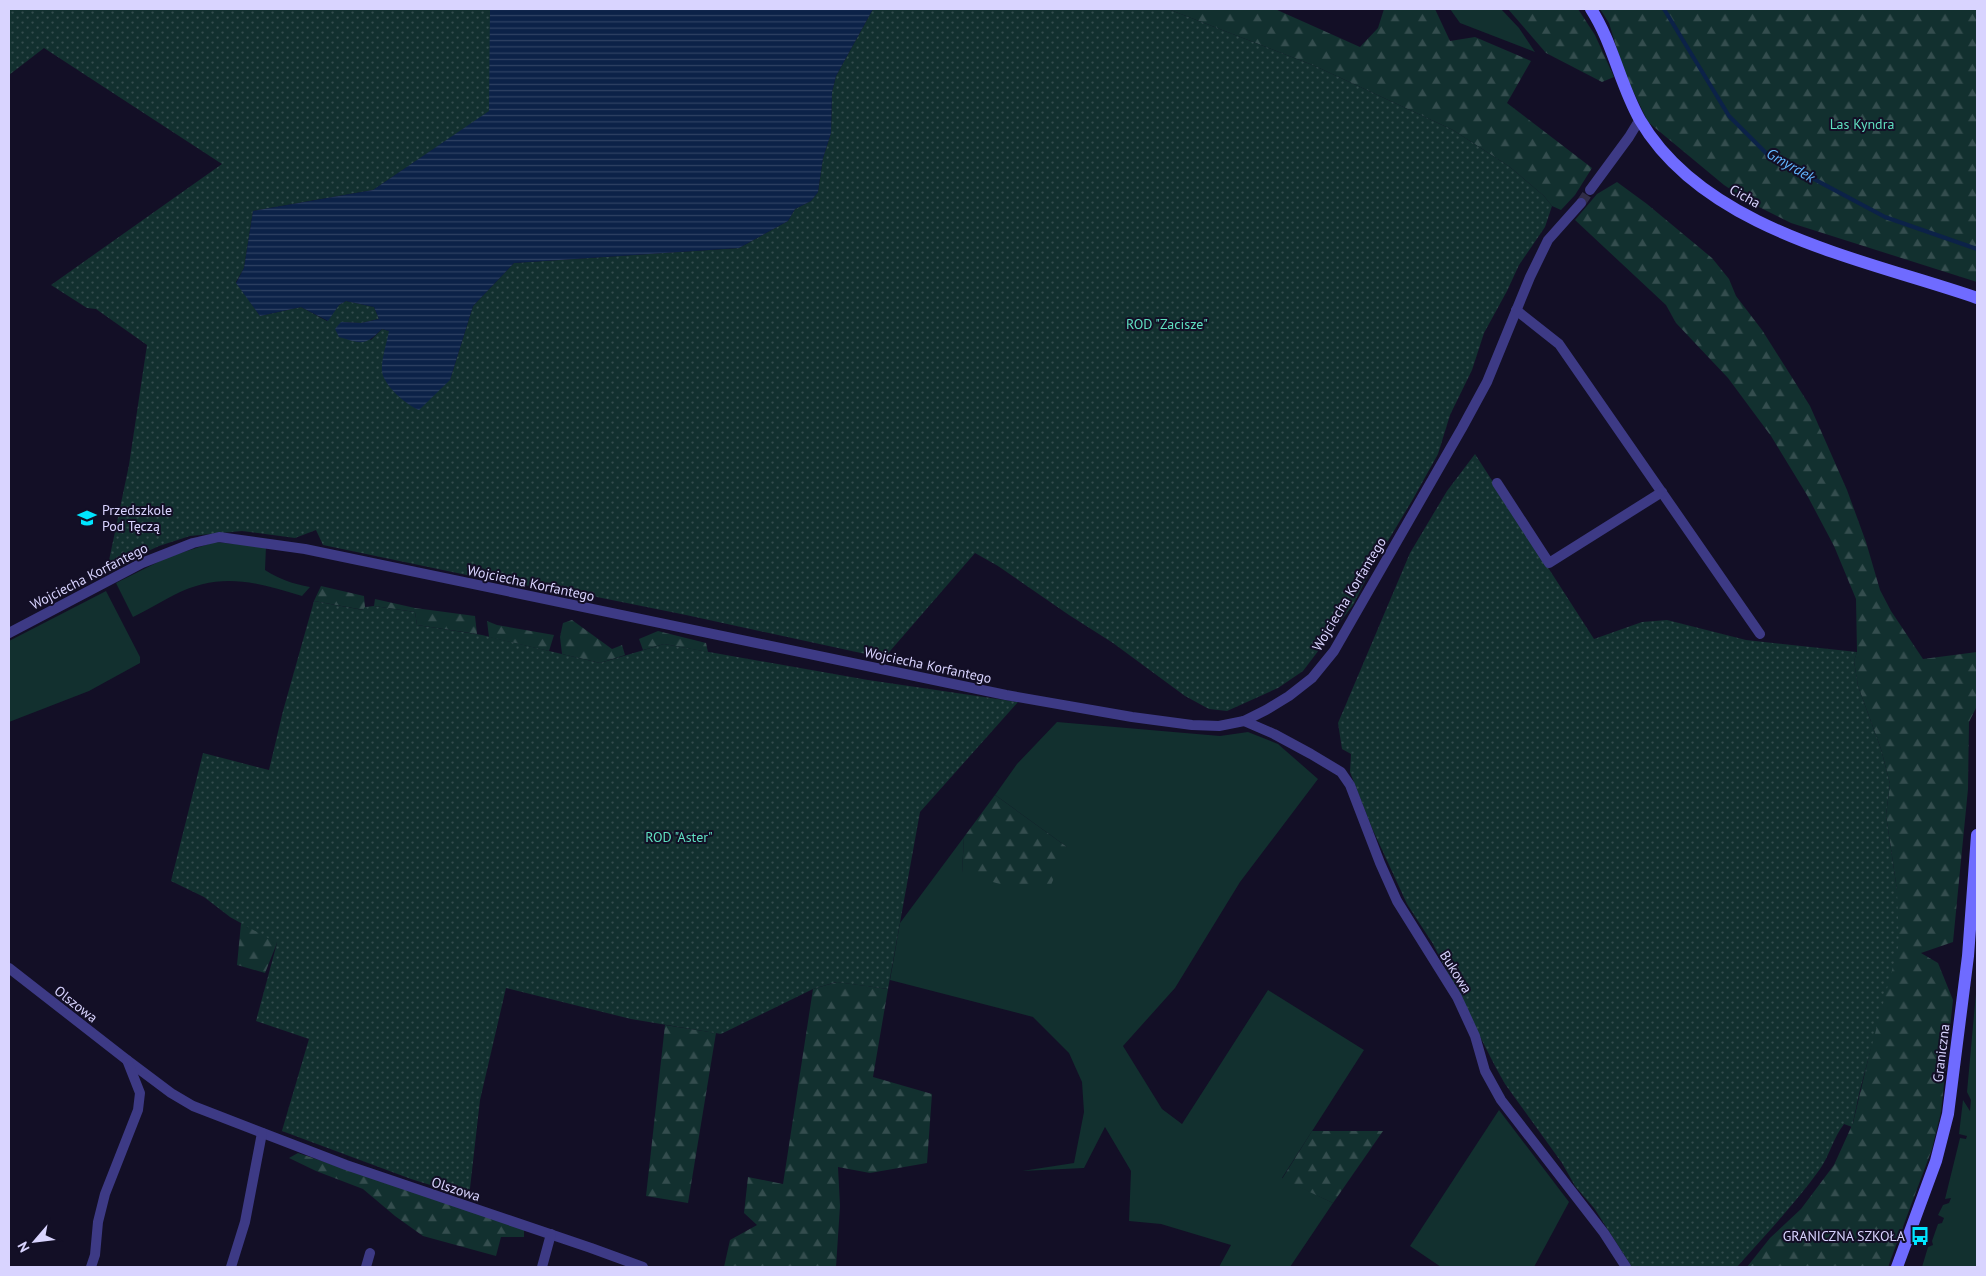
<svg xmlns="http://www.w3.org/2000/svg" width="1986" height="1276" viewBox="0 0 1986 1276" font-family="'PT Sans',sans-serif">
  <style>
    .grass { fill: #12302f }
    .forest { fill: url(#forest-firs) }
    .garden { fill: url(#garden-dots) }
    .water { fill: url(#water-rules) }
    .lines { fill: none; stroke-linecap: round; stroke-linejoin: round }
    .stream { stroke: #0c2248; stroke-width: 4 }
    .street-tunnel { stroke: #312d47; stroke-width: 10; stroke-dasharray: 10 5; stroke-linecap: butt }
    .street { stroke: #3d3a85; stroke-width: 10 }
    .secondary { stroke: #6f6bff; stroke-width: 12 }
    .labels { text-anchor: middle; dominant-baseline: central; stroke-width: 4; stroke-linejoin: round; paint-order: stroke }
    .park-label { font-size: 14px; fill: #5fe0c0; stroke: #130f26 }
    .street-label { font-size: 14px; fill: #d9d4ff; stroke: #130f26 }
    .poi-label { font-size: 14px; fill: #d9d4ff; stroke: #130f26; text-anchor: start }
    .water-label { font-size: 15px; font-style: italic; fill: #62b6ff; stroke: #130f26 }
  </style>
  <defs>
    <pattern id="forest-firs" width="22" height="20" patternUnits="userSpaceOnUse" patternTransform="scale(1.25)"><rect width="22" height="20" fill="#12302f"/><path d="M5 1l3.5 6h-7zM16 11l3.5 6h-7z" fill="#344d4e"/></pattern>
    <pattern id="garden-dots" width="8" height="8" patternUnits="userSpaceOnUse" patternTransform="scale(1.25)"><rect width="8" height="8" fill="#12302f"/><path d="M2 2h.1M6 6h.1" fill="none" stroke="#344d4e" stroke-width="1.8" stroke-linecap="round"/></pattern>
    <pattern id="water-rules" width="6" height="5" patternUnits="userSpaceOnUse" patternTransform="scale(1.25)"><rect width="6" height="5" fill="#0c2248"/><path d="M0 2.5h6" fill="none" stroke="#2f4163"/></pattern>
  </defs>
  <rect width="100%" height="100%" fill="#130f26"/>
  <g class="grass">
    <path d="M1450,9h51l18,19 16,24 -75,-29z"/>
    <path d="M215,542l51,5 -1,23c14,9 28,14 45,17l-8,9c-46,-14 -82,-25 -128,-1 -14,7 -26,15 -41,22l-17,-34 52,-26z"/>
    <path d="M106,591l34,66v6l-51,28 -80,31v-81z"/>
    <path d="M1057,722l163,14 28,-4 30,12 40,35 -78,103 -65,106 -52,58 39,63 20,15 86,-134 96,60 -82,128 51,25 -43,64h-71l12,-22 -70,-21 -32,-3 2,-50 -26,-44 -21,41 -62,3 52,-8 10,-51 -2,-30 -13,-29 -36,-36 -143,-37 10,-57 64,-86 -2,36 105,-26 -72,-52 22,-31z"/>
    <path d="M1977,982v285h-55l6,-20 5,-2 -1,-4 6,-17 4,-1 2,-5 -6,-3 5,-10 6,-2 2,-5 -6,1 15,-61 6,1 1,-3 -8,-2 4,-34 7,11 1,-11 -4,-8z"/>
    <path d="M1499,1110l70,92 -35,65h-93l-31,-21z"/>
  </g>
  <g class="forest">
    <path d="M1168,9h107l85,38 18,-19 6,-19h51l15,32 25,-4 56,24 -24,42 85,65 -17,27 -14,15 -9,-4 -8,-10 -34,-29 -57,-37 -138,-64z"/>
    <path d="M1508,9h70l17,26 19,42 -12,5 -56,-29z"/>
    <path d="M1600,9h377v273l-186,-59 -40,-20 -27,-18 -76,-63 -24,-50 -15,-49z"/>
    <path d="M1617,182l30,22 65,54 17,21 7,17 26,34 48,76 37,84 19,52 14,48 11,21 32,48 54,-7v54l-8,16 -1,67 -15,153 -32,11 17,10 15,37 -12,112 -9,37 -44,118h-141l23,-29 31,-29 33,-44 19,-42 19,-80 25,-153 -11,-75 4,-31 -9,-35 -23,-63 -4,-25 3,-9 -1,-53 -22,-53 -27,-51 -36,-59 -43,-58 -52,-55 -10,-18 -91,-85 22,-26z"/>
    <path d="M321,586l43,10 1,11 -1,3 -50,-9z"/>
    <path d="M375,599l40,9 60,8 2,18 -60,-9 -2,-13 -41,-6z"/>
    <path d="M572,620l40,29 10,-4 3,10 -25,8 -38,-9 -2,-17 3,-14z"/>
    <path d="M487,621l10,4 57,10 -5,16 -60,-14z"/>
    <path d="M658,631l48,12 2,9 -44,-8 -21,6 -4,-11z"/>
    <path d="M995,795l72,52 -16,38 -41,2 -48,-14 2,-36z"/>
    <path d="M234,895l43,48 -12,30 -28,-8 4,-42z"/>
    <path d="M837,982l51,7 -15,88 59,17 -5,69 -57,10 -32,-6 2,39 -4,61h-112l6,-27 27,-15 -13,-12 4,-36 35,7 30,-195z"/>
    <path d="M665,1025l51,8 -28,170 -42,-7z"/>
    <path d="M1312,1131h71l-50,72 -51,-24z"/>
    <path d="M298,1153l226,76v8h-23l-5,19 -73,-20 -28,-20 -32,-27 -47,-18 -27,-13z"/>
  </g>
  <g class="garden">
    <path d="M9,9h481v102l-117,79 -120,21 -9,57 -8,14 24,34 41,-9 26,14 12,-16 7,-4 28,6 5,12 -18,4 -20,-1 30,18 11,-11 7,2 61,49 23,-74 41,-43 225,-15 49,-27 7,-12 16,-8 7,-9 5,-34 8,-25 1,-41 4,-16 37,-67h295l147,57 138,64 57,37 34,29 8,10 -7,21 -26,38 -12,26 -23,42 -12,37 -22,45 -12,39 -25,45 -40,67 -20,39 -50,66 -25,17 -51,23 -18,-2 -24,-13 -72,-53 -44,-28 -71,-49 -23,-13 -91,105 -198,-43 -94,-19 -111,-18 -158,-33 -7,-15 -21,8 -53,-7 -52,5 -31,10 -52,24 22,-105 18,-120 -51,-36 -9,-1 -36,-23 171,-121 -178,-116 -35,27z"/>
    <path d="M1475,454l119,185 48,-17 25,-2 79,20 111,12 -3,9 4,25 23,63 9,35 -4,31 11,75 2,54 -39,146 -8,37 -8,-3c-11,14 -14,31 -24,45 -25,35 -55,66 -83,98h-105l-38,-59 -19,-22 -13,-23 -57,-79 -10,-18 -62,-122 -26,-40 -35,-76 -22,-56 1,-18 -9,-5 -4,-26 72,-170 37,-62z"/>
    <path d="M314,601l49,9 2,-3 9,-1 41,6 2,13 65,10 118,28 64,-19 204,36 150,22 -98,110 -32,177 -52,-7 -23,7 -92,45 -90,-15 -125,-31 -26,112 -11,97 -58,-18 -129,-48 -1,3 28,-95 -53,-18 21,-78 -47,-26 -26,-20 -33,-16 32,-128 66,17 14,-59z"/>
  </g>
  <path class="water" d="M490,9h383l-37,67 -4,16 -1,41 -8,25 -5,34 -7,9 -16,8 -7,12 -49,27 -225,15 -41,43 -23,74 -31,30c-13,-5 -36,-25 -37,-39 -1,-11 5,-29 7,-40l-7,-2c-17,17 -20,15 -43,8l-4,-8 6,-7 20,1 18,-4 -5,-12 -28,-6 -7,4 -11,16 -27,-14 -41,9 -24,-33 8,-15 9,-57 120,-21 116,-79z"/>
  <g class="lines">
    <path class="stream" d="M1664,9l65,107 38,38 118,63 92,32"/>
    <path class="street-tunnel" d="M1581,203l9,-13"/>
    <g class="street">
      <path d="M1590,190l39,-53 11,-18"/>
      <path d="M1516,310l43,34 201,290"/>
      <path d="M1497,483l52,80 113,-71"/>
      <path d="M9,633l133,-70 51,-20 26,-6 86,12 701,146 126,22 60,8 27,1 25,-5 22,-11 23,-14 23,-18 22,-27 128,-223 25,-46 43,-105 18,-37 33,-37"/>
      <path d="M1244,721l30,13 37,20 30,18 9,13 30,78 17,38 60,96 18,39 10,35 16,29 103,133 22,34"/>
      <path d="M9,968l118,92 44,33 22,13 153,59 245,83 52,19"/>
      <path d="M91,1267l4,-12 3,-33 7,-28 33,-84 2,-17 -13,-33"/>
      <path d="M231,1267l14,-45 17,-89"/>
      <path d="M366,1267l4,-14"/>
      <path d="M542,1267l9,-33"/>
    </g>
    <g class="secondary">
      <path d="M1591,9c22,34 29,76 49,111 65,111 224,139 337,178"/>
      <path d="M1897,1267l39,-106 12,-47 20,-158 9,-121"/>
    </g>
  </g>
  <defs>
    <g id="school-bare" transform="scale(1.5)"><path d="M0-5L7-2L0 1L-7-2ZM-4 1L0 2.5L4 1V4Q0 6-4 4Z" fill="#00e5ff" stroke="#130f26" stroke-width="2.5" paint-order="stroke"/></g>
    <g id="bus-bare" transform="scale(1.5)"><path d="M-5-6H5V4H4V6H2V4H-2V6H-4V4H-5ZM-3.5-4V0h7V-4ZM-3.5 1.2v1.5H-2V1.2ZM2 1.2v1.5H3.5V1.2Z" fill="#00e5ff" stroke="#130f26" stroke-width="2.5" paint-order="stroke"/></g>
  </defs>
  <g fill-rule="evenodd">
    <use href="#school-bare" x="87" y="518"/>
    <use href="#bus-bare" x="1920" y="1236"/>
  </g>
  <g class="labels">
    <g class="park-label">
      <text x="1862" y="124">Las Kyndra</text>
      <text x="1167" y="324">ROD "Zacisze"</text>
      <text x="679" y="837">ROD "Aster"</text>
    </g>
    <g class="street-label">
      <text transform="translate(1745 196) rotate(29)">Cicha</text>
      <text transform="translate(89 576) rotate(-27)">Wojciecha Korfantego</text>
      <text transform="translate(531 583) rotate(12)">Wojciecha Korfantego</text>
      <text transform="translate(1349 594) rotate(-59)">Wojciecha Korfantego</text>
      <text transform="translate(928 665) rotate(12)">Wojciecha Korfantego</text>
      <text transform="translate(1456 972) rotate(58)">Bukowa</text>
      <text transform="translate(76 1004) rotate(38)">Olszowa</text>
      <text transform="translate(1941 1053) rotate(-83)">Graniczna</text>
      <text transform="translate(456 1189) rotate(18)">Olszowa</text>
    </g>
    <g class="poi-label">
      <text x="102" y="510">Przedszkole<tspan x="102" dy="16">Pod Tęczą</tspan></text>
      <text x="1905" y="1236" text-anchor="end">GRANICZNA SZKOŁA</text>
    </g>
    <g class="water-label">
      <text transform="translate(1791 165) rotate(30)">Gmyrdek</text>
    </g>
  </g>
  <rect width="1986" height="1276" fill="none" stroke="#d9d4ff" stroke-width="20"/>
  <g transform="translate(35 1241) rotate(242)" stroke="#130f26" stroke-width="4" paint-order="stroke">
  <path d="M0-4L9 19L0 12L-9 19Z" fill="#d9d4ff"/>
  <text y="-8" font-size="14" font-weight="bold" text-anchor="middle" fill="#d9d4ff">N</text>
  </g>
</svg>
